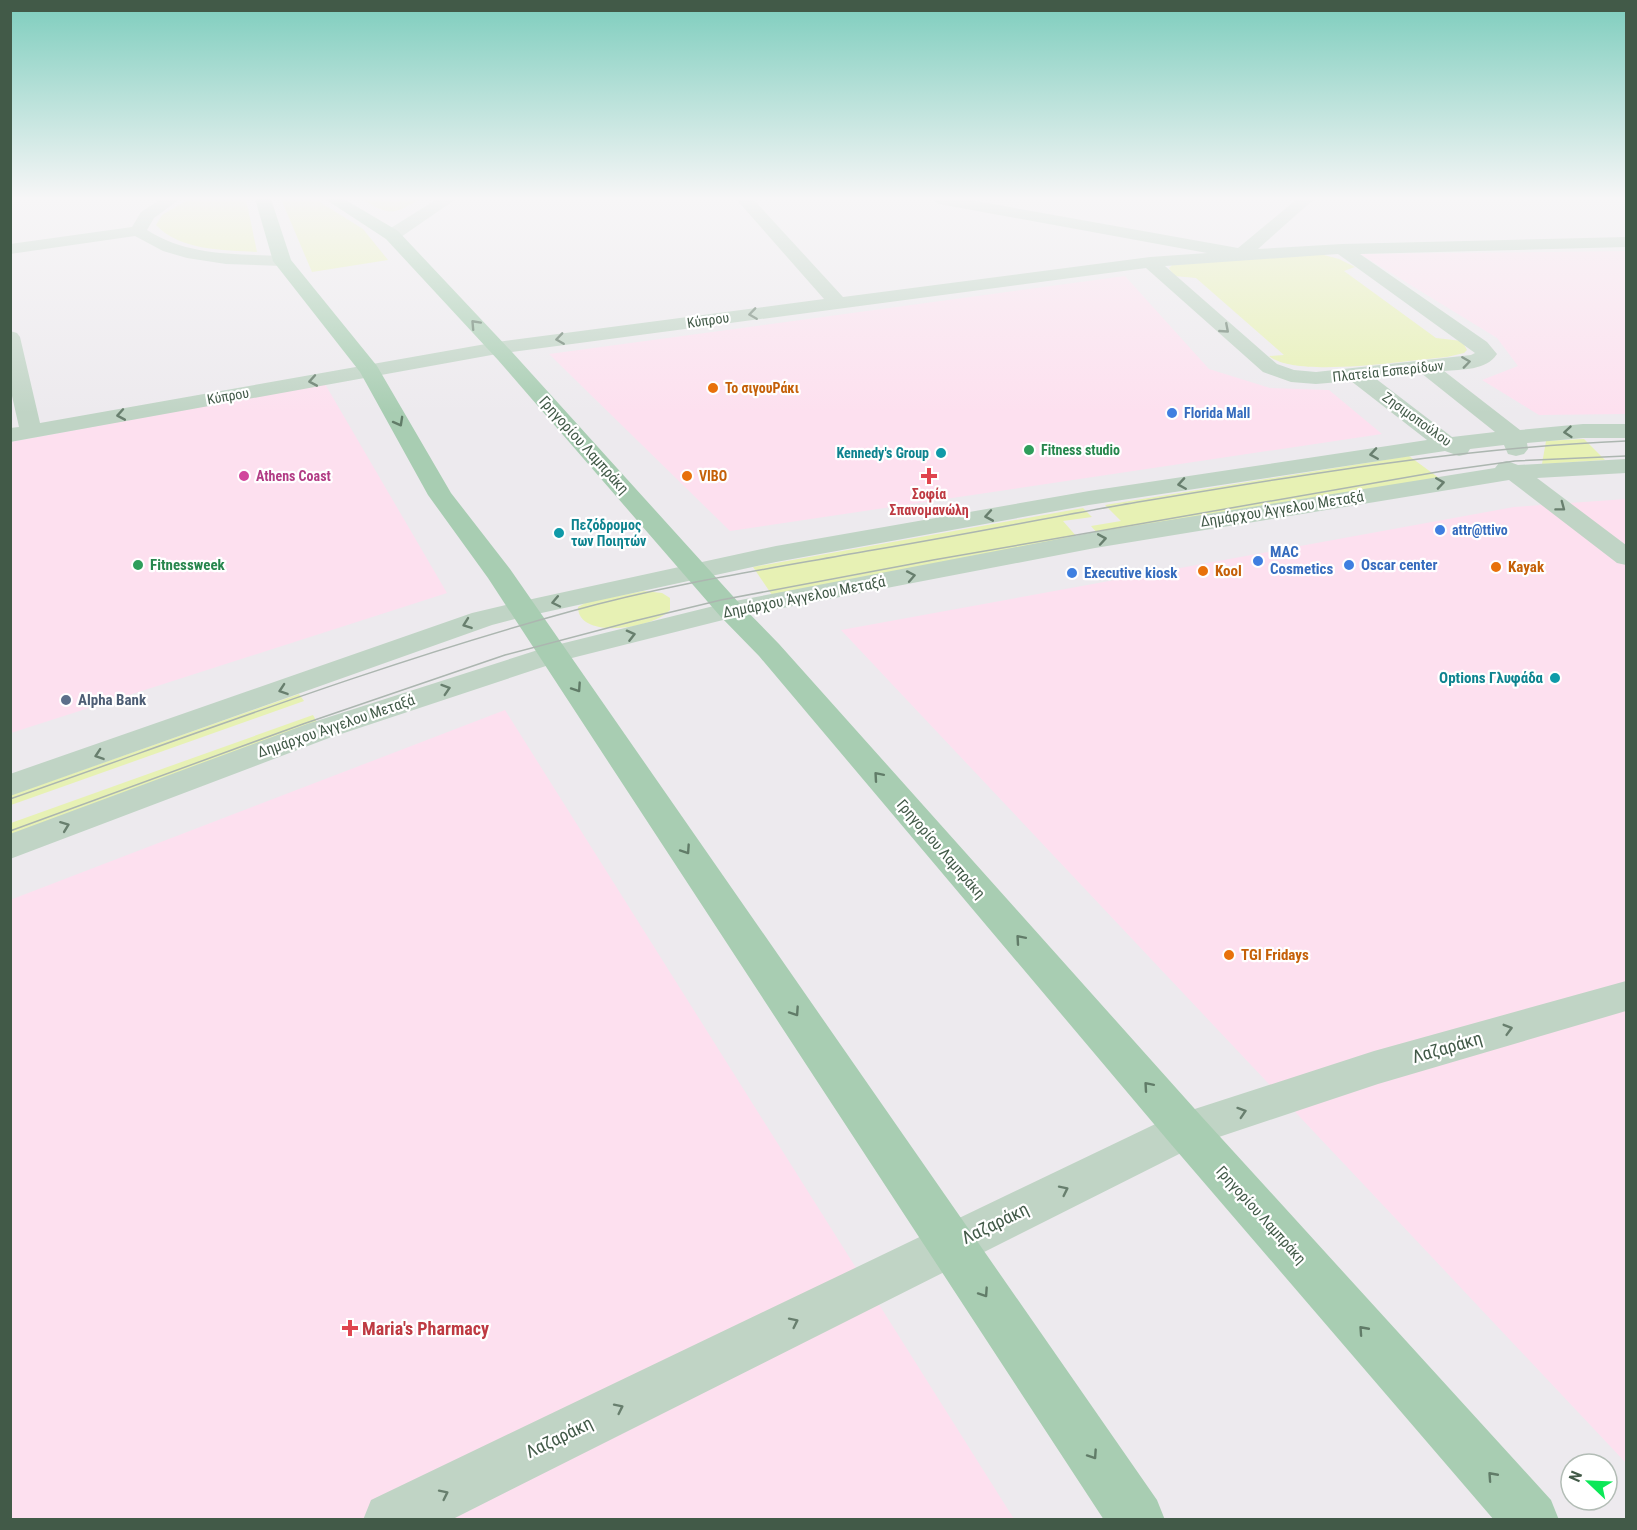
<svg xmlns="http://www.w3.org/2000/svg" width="1637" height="1530" viewBox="0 0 1637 1530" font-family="'Roboto Condensed',sans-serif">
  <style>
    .commercial { fill: #fde0ef }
    .green { fill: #e7f1b4 }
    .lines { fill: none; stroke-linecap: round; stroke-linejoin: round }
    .minor { fill: #c0d4c5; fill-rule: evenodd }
    .major { fill: #a8cdb2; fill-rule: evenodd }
    .tram { stroke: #acb6b0; stroke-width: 1.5 }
    .oneway { stroke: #687f6e }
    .oneway2 { stroke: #617c68 }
    .food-dot { fill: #e8710a; stroke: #fff; stroke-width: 2 }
    .shop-dot { fill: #3f7fe0; stroke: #fff; stroke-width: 2 }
    .leisure-dot { fill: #2e9e5b; stroke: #fff; stroke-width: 2 }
    .culture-dot { fill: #0f9aa8; stroke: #fff; stroke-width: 2 }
    .hotel-dot { fill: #d1479c; stroke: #fff; stroke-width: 2 }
    .health-dot { fill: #e0444e; stroke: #fff; stroke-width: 2 }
    .service-dot { fill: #5c6f8a; stroke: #fff; stroke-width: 2 }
    .labels { text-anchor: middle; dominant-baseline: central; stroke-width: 4.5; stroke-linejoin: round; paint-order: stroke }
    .far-street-label { font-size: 14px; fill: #425a48; stroke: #fff }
    .far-food-label { font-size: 14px; font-weight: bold; fill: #c56008; stroke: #fff; text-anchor: start }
    .far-shop-label { font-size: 14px; font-weight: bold; fill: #366cbe; stroke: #fff; text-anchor: start }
    .far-leisure-label { font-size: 14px; font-weight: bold; fill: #27864d; stroke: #fff; text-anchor: start }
    .far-culture-label { font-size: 14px; font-weight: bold; fill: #0d838f; stroke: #fff; text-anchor: end }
    .far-hotel-label { font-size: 14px; font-weight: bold; fill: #b23c85; stroke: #fff; text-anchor: start }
    .far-health-label { font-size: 14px; font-weight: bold; fill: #be3a42; stroke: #fff }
    .street-label { font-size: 15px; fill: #425a48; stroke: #fff }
    .shop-label { font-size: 15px; font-weight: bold; fill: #366cbe; stroke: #fff; text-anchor: start }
    .leisure-label { font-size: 15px; font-weight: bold; fill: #27864d; stroke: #fff; text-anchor: start }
    .food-label { font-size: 15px; font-weight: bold; fill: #c56008; stroke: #fff; text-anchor: start }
    .culture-label { font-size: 15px; font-weight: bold; fill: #0d838f; stroke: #fff; text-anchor: end }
    .service-label { font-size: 15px; font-weight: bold; fill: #4e5e75; stroke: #fff; text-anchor: start }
    .near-street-label { font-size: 18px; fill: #425a48; stroke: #fff }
    .near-health-label { font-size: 18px; font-weight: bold; fill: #be3a42; stroke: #fff; text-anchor: start }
  </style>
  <rect width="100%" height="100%" fill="#edeaee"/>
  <g class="commercial">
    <path d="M1626,251v163l-87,1 -57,-35 36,-14 -21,-28 -137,-84z"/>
    <path d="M1125,276l84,93 61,19 59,2 53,44 -652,97 -181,-177z"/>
    <path d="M325,384l122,209 -436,140v-291z"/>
    <path d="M1626,499v964l-785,-833 673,-123z"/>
    <path d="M505,710l509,809h-1003l-1,-619z"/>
  </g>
  <g class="green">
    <path d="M189,199h57l11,53c-32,-2 -77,-1 -101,-27l6,-10z"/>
    <path d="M281,199h34l48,30 25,31 -76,12z"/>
    <path d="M361,199h59c-28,17 -31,16 -59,0z"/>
    <path d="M1320,254l19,5 16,8 -11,4 92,67 26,3 5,9 -3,3 -17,4c-39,3 -150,22 -178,-1l15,-1 -88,-77 -22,-2 -5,-8 3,-3z"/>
    <path d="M1584,439l21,21 -63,4 4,-23z"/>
    <path d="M1409,456l30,22 -342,55 -6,-7 30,-5 -16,-16z"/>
    <path d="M1083,508l9,9 -29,4 14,16 -305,58 -19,-28z"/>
    <path d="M644,591l18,2 8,5v12c-15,18 -92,31 -92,-3l9,-5z"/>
    <path d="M299,694l5,7 -293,104v-10z"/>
    <path d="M313,715l5,9 -307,113v-14z"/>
  </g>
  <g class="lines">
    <g class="minor">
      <path d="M161,199h19l-26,19 -7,12c40,26 89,24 135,26l6,1 3,4 -3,4 -6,1 -56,-2 -39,-6 -24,-7 -28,-15 -125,18v-10l122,-17 9,-15z"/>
      <path d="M437,199h19l-58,40h-12l-2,-4 2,-4z"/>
      <path d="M736,199h17l90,98 307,-40 57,-4 -268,-49 -8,-5h34l273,49 59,-49h17l-56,50 84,-5 284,-7v10l-266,7 127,88 10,12c-11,17 -35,15 -53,17l76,59 63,-6h43v14h-43l-56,5 1,6 -4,5 -8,2 -8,-2 -4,-9 -34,4 -3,5 -8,2 -14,-5 -356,54 -313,57 -253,55 -31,8 -482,171v-22l462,-161 51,-12 253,-55 313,-55 338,-51 -76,-59 -35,3 -25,-2 -28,-10 -117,-104 -649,86 -487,88v-14l9,-1 -9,-40v-56l7,2 3,4 20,86 457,-81 327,-43zM1338,254l137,99 -4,2 -155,17 -22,-2 -17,-6 -112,-98zM1421,373l74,59 -43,5 -77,-59z"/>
      <path d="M1626,459v14l-89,5 89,67v20l-9,-2 -108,-83 -414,68 -364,70 -167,42 -235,78 -319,121v-25l297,-110 237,-76 186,-46 365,-70 400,-64 4,-5 8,-2 11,4z"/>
      <path d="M1626,981v30l-248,73 -177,59 -750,377h-88l8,-20 799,-383 204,-66z"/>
    </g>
    <g class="major">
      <path d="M255,199h16l20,61 86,106 74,127 59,76 647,931 8,20h-61l-616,-942 -60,-83 -68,-123 -87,-111z"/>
      <path d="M325,199h19l54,32 114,121 228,252 39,40 423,473 349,383 8,20h-65l-324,-377 -411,-487 -39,-40 -222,-256 -112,-121z"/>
    </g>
    <g class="tram">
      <path d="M10,799c186,-65 372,-136 562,-188 97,-27 196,-42 295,-60 85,-14 169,-31 254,-46 168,-28 335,-57 505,-64"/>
      <path d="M10,831l293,-107 202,-69 129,-34 87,-21 212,-40 510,-89 72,-10 111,-5"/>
    </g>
  </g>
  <defs><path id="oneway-chevron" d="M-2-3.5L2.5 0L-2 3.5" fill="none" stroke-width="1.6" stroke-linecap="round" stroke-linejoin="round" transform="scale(1.5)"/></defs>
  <g class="oneway">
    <use href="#oneway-chevron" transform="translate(753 314) rotate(172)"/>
    <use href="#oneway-chevron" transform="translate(1225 329) rotate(41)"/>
    <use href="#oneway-chevron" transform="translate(560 339) rotate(172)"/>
    <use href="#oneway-chevron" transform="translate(1466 362) rotate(-8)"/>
    <use href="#oneway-chevron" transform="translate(313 381) rotate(170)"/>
    <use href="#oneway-chevron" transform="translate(121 415) rotate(170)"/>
    <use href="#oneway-chevron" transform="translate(1568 432) rotate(175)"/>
    <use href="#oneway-chevron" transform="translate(1374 454) rotate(171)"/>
    <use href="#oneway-chevron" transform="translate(1440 483) rotate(-9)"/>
    <use href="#oneway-chevron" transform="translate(1182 484) rotate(171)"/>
    <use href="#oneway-chevron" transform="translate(1561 507) rotate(37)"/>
    <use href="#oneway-chevron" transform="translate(989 516) rotate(170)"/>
    <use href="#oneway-chevron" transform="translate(1102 539) rotate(-10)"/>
    <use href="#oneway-chevron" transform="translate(911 576) rotate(-11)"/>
    <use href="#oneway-chevron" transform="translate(556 602) rotate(168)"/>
    <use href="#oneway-chevron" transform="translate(467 624) rotate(160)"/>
    <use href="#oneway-chevron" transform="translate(631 635) rotate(-14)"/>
    <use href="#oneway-chevron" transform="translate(446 689) rotate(-18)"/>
    <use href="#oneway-chevron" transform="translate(283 690) rotate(161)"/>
    <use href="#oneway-chevron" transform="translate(99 755) rotate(161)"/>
    <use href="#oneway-chevron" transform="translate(65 826) rotate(-21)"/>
    <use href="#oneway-chevron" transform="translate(1508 1029) rotate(-16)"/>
    <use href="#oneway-chevron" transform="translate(1242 1112) rotate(-18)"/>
    <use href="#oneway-chevron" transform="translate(1064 1190) rotate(-26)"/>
    <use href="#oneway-chevron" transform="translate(794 1322) rotate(-26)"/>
    <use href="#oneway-chevron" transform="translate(619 1408) rotate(-26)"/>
    <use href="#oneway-chevron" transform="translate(444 1494) rotate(-26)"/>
  </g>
  <g class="oneway2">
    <use href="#oneway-chevron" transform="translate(475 324) rotate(-133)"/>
    <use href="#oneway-chevron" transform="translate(399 422) rotate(61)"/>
    <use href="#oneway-chevron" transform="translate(577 688) rotate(56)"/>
    <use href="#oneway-chevron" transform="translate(878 776) rotate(-131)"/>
    <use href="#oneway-chevron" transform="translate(686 850) rotate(56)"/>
    <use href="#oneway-chevron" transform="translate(1020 939) rotate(-131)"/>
    <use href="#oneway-chevron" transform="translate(795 1012) rotate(56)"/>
    <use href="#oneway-chevron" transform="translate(1148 1086) rotate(-131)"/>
    <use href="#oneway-chevron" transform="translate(984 1293) rotate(56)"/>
    <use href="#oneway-chevron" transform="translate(1363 1330) rotate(-132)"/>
    <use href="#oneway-chevron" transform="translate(1093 1455) rotate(56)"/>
    <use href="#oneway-chevron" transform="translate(1492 1476) rotate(-132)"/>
  </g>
  <linearGradient id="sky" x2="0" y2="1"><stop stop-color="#7dcdbd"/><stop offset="0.48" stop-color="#f7f6f7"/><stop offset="1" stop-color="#f7f6f7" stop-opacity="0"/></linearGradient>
  <rect width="1637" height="413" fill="url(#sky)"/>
  <g class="food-dot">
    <circle cx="713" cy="388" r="6"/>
    <circle cx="687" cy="476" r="6"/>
    <circle cx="1496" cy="567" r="6"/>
    <circle cx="1203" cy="571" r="6"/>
    <circle cx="1229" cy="955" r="6"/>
  </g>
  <g class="shop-dot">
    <circle cx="1172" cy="413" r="6"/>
    <circle cx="1440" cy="530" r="6"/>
    <circle cx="1258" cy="561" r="6"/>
    <circle cx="1349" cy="565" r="6"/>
    <circle cx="1072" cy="573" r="6"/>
  </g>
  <g class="leisure-dot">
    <circle cx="1029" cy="450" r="6"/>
    <circle cx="138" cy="565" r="6"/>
  </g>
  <g class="culture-dot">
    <circle cx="941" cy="453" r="6"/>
    <circle cx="559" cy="533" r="6"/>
    <circle cx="1555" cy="678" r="6"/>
  </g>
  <circle class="hotel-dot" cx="244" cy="476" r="6"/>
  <g class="health-dot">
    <path d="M926 467h6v6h6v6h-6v6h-6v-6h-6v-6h6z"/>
    <path d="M347 1319h6v6h6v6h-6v6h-6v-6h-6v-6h6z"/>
  </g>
  <circle class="service-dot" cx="66" cy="700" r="6"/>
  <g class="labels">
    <g class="far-street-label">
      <text transform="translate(708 320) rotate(-8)">Κύπρου</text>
      <text transform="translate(1388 371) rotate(-6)">Πλατεία Εσπερίδων</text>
      <text transform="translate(228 396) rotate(-10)">Κύπρου</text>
      <text transform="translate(1417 419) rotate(36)">Ζησιμοπούλου</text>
    </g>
    <g class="far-food-label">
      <text x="725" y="388">Το σιγουΡάκι</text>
      <text x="699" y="476">VIBO</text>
    </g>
    <g class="far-shop-label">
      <text x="1184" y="413">Florida Mall</text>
      <text x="1452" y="530">attr@ttivo</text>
    </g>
    <g class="far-leisure-label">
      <text x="1041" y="450">Fitness studio</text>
    </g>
    <g class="far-culture-label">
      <text x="929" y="453">Kennedy's Group</text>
      <text x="571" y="525" text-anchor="start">Πεζόδρομος<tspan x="571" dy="16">των Ποιητών</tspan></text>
    </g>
    <g class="far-hotel-label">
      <text x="256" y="476">Athens Coast</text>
    </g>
    <g class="far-health-label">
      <text x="929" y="494">Σοφία<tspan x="929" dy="16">Σπανομανώλη</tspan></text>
    </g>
    <g class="street-label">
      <text transform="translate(584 445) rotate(48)">Γρηγορίου Λαμπράκη</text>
      <text transform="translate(1282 509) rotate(-9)">Δημάρχου Άγγελου Μεταξά</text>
      <text transform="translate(804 597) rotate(-11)">Δημάρχου Άγγελου Μεταξά</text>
      <text transform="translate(336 726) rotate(-19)">Δημάρχου Άγγελου Μεταξά</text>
      <text transform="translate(941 849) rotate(49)">Γρηγορίου Λαμπράκη</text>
      <text transform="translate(1261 1215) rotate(48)">Γρηγορίου Λαμπράκη</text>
    </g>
    <g class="shop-label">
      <text x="1270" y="552">MAC<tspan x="1270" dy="17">Cosmetics</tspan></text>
      <text x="1361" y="565">Oscar center</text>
      <text x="1084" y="573">Executive kiosk</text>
    </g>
    <g class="leisure-label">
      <text x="150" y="565">Fitnessweek</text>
    </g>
    <g class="food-label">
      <text x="1508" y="567">Kayak</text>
      <text x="1215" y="571">Kool</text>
      <text x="1241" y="955">TGI Fridays</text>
    </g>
    <g class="culture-label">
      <text x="1543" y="678">Options Γλυφάδα</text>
    </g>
    <g class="service-label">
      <text x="78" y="700">Alpha Bank</text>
    </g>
    <g class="near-street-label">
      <text transform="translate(1447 1047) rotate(-16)">Λαζαράκη</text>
      <text transform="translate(995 1223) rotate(-26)">Λαζαράκη</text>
      <text transform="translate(559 1437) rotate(-26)">Λαζαράκη</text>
    </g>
    <g class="near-health-label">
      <text x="362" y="1328">Maria's Pharmacy</text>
    </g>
  </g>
  <rect width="1637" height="1530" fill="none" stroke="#425a48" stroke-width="24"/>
  <g transform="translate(1589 1482) rotate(293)"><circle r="28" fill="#ffffff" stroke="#b3bdb6" stroke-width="1.5"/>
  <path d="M0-4.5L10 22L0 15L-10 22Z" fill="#0be857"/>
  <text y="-9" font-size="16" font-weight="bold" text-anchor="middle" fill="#425a48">N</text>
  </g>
</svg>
